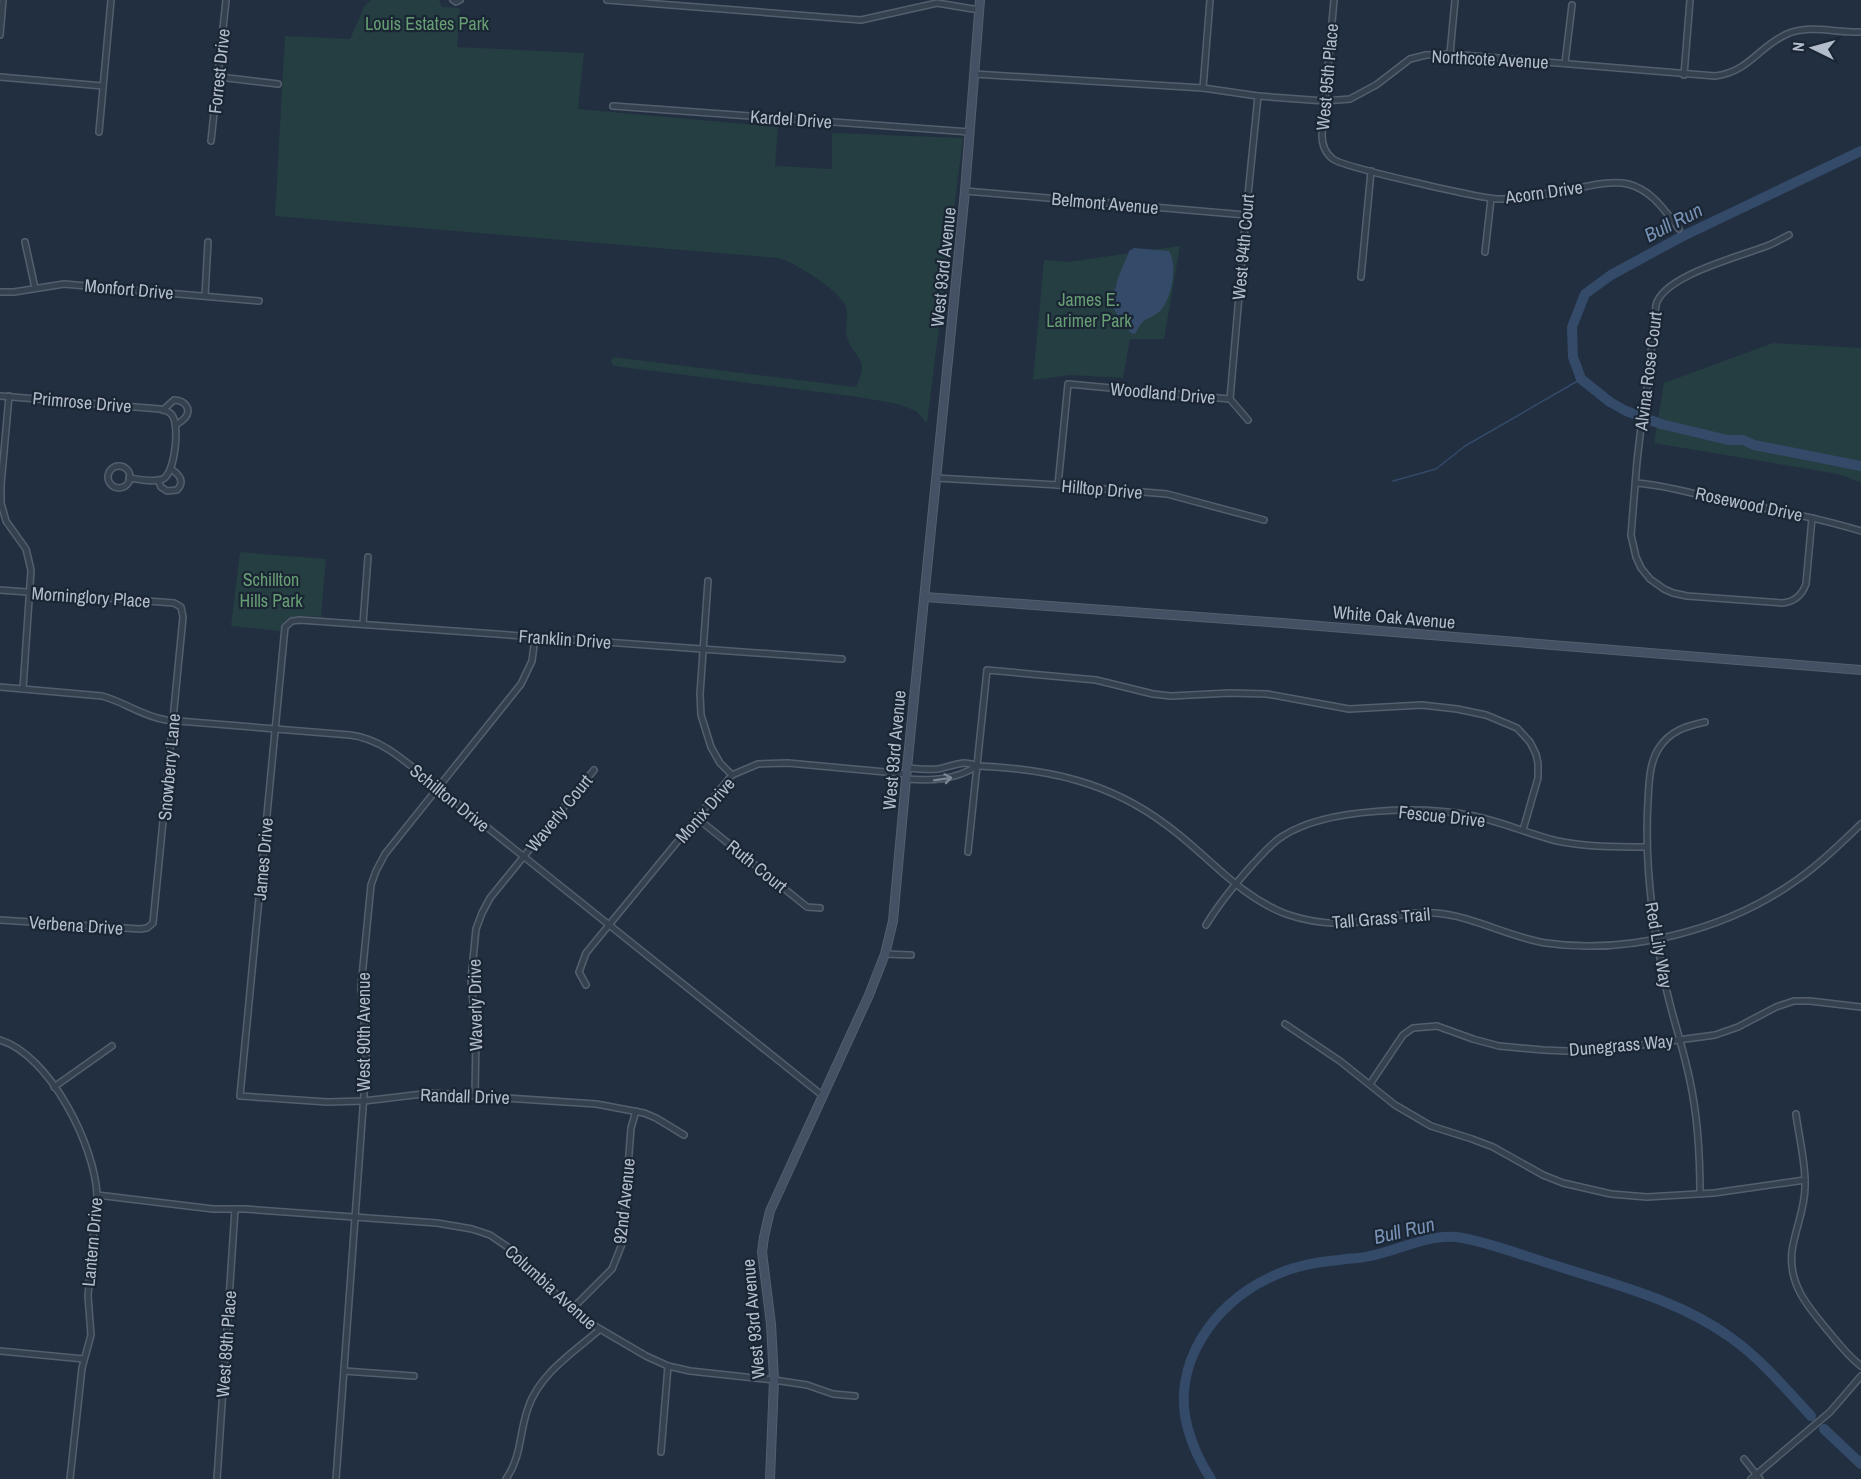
<svg xmlns="http://www.w3.org/2000/svg" width="1861" height="1479" viewBox="0 0 1861 1479" font-family="'Archivo Narrow',sans-serif">
  <style>
    .green { fill: #243e41 }
    .water { fill: #344a69 }
    .lines { fill: none; stroke-linecap: round; stroke-linejoin: round }
    .stream { stroke: #344a69; stroke-width: 1.5 }
    .river { stroke: #344a69; stroke-width: 10 }
    .street-casing { stroke: #545f6e; stroke-width: 8 }
    .secondary-casing { stroke: #545f6e; stroke-width: 10 }
    .street { stroke: #364150; stroke-width: 5 }
    .secondary { stroke: #445063; stroke-width: 8 }
    .oneway { stroke: #7a8594 }
    .labels { text-anchor: middle; dominant-baseline: central; stroke-width: 4.5; stroke-linejoin: round; paint-order: stroke }
    .park-label { font-size: 18px; fill: #679e73; stroke: #1b2635 }
    .street-label { font-size: 18px; fill: #b2bccb; stroke: #1b2635 }
    .water-label { font-size: 20px; font-style: italic; fill: #7792b5; stroke: #1b2635 }
  </style>
  <rect width="100%" height="100%" fill="#222f40"/>
  <g class="green">
    <path d="M371,0h68l3,7 18,1 -3,39 127,6 -6,56 200,18 -3,39 57,3v-36l131,5 -36,285 -11,-12 -18,-7 -40,-7 -244,-31 -3,-4 2,-5 243,30c14,-31 -1,-26 -9,-50 -3,-10 3,-21 -2,-32 -7,-15 -50,-43 -67,-47l-503,-42 10,-180 65,3 14,-32z"/>
    <path d="M1180,246l-16,93h-34l-7,39 -53,-3 -37,5 11,-120 24,2z"/>
    <path d="M1773,343l88,5v135l-23,-9 -184,-31 10,-60z"/>
    <path d="M240,552l86,7 -5,58c-16,-1 -35,-6 -41,14l-49,-5z"/>
  </g>
  <path class="water" d="M1134,248l35,3c9,14 3,47 -9,60 -12,11 -15,3 -24,22l-4,1 -3,-3v-5c-12,-9 -25,-25 -13,-39 0,-8 10,-26 13,-36z"/>
  <g class="lines">
    <path class="stream" d="M1393,481l43,-12 29,-23 116,-67"/>
    <g class="river">
      <path d="M1861,151l-180,86 -70,38 -26,19 -13,33 1,30 8,22 29,23 16,9 35,13 67,16h15l11,5 107,21"/>
      <path d="M1824,1429l37,35"/>
      <path d="M1211,1479c-10,-15 -18,-32 -23,-50 -18,-63 25,-125 81,-151 21,-11 46,-16 70,-18 10,-2 20,-1 31,-4 32,-6 59,-24 93,-18 31,6 61,18 91,27 59,19 125,35 176,72 31,22 55,51 81,79"/>
    </g>
    <g class="street-casing">
      <g id="street">
        <path d="M453,0l3,2 4,-2"/>
        <path d="M607,0l254,20 76,-17 42,7"/>
        <path d="M1334,0l-12,135c0,10 3,18 11,24 10,8 153,41 168,40 28,-1 55,-8 82,-12 15,-3 31,-6 45,-3 24,6 37,27 51,45"/>
        <path d="M0,35l3,-35"/>
        <path d="M1450,54l5,-54"/>
        <path d="M1565,63l7,-58"/>
        <path d="M974,74l229,14 55,8 67,5 25,-2 26,-14 34,-26 16,-4 24,-1 265,22c34,-4 44,-30 72,-42 23,-10 49,-1 74,-2"/>
        <path d="M1684,75l6,-75"/>
        <path d="M0,77l103,9"/>
        <path d="M219,77l59,7"/>
        <path d="M1203,88l7,-88"/>
        <path d="M613,106l357,26"/>
        <path d="M99,132l12,-132"/>
        <path d="M211,141l15,-141"/>
        <path d="M965,191l281,24"/>
        <path d="M1789,235c-8,4 -16,9 -25,12 -26,10 -101,29 -108,58l-8,77 -7,45 -4,34 -6,74 5,22 5,11 9,11 14,10 9,4 14,3 95,7c12,-1 20,-8 24,-19l6,-66"/>
        <path d="M25,242l10,46"/>
        <path d="M1485,252l6,-53"/>
        <path d="M1361,277l10,-106"/>
        <path d="M0,292h14l50,-8 195,17"/>
        <path d="M205,296l3,-54"/>
        <path d="M0,396l160,13c5,1 9,2 12,6 8,10 3,58 -9,64 -9,4 -24,0 -34,-1"/>
        <path d="M9,396l-8,89v18l5,18 20,28 5,21 -8,119"/>
        <path d="M1230,399l16,-184 12,-119"/>
        <path d="M163,410l11,-10c9,0 19,8 11,18 -3,3 -6,5 -9,7"/>
        <circle cx="119" cy="477" r="11"/>
        <path d="M936,478l122,7 109,9 97,26"/>
        <path d="M158,480l3,7 6,4 10,-1c8,-8 3,-15 -6,-21"/>
        <path d="M1636,483c30,2 57,11 86,17 47,9 93,17 139,31"/>
        <path d="M1058,485l10,-101 162,15 18,21"/>
        <path d="M708,581l-8,113 1,21 10,32 9,16 12,12"/>
        <path d="M0,590l174,13 7,4 2,10 -30,306 -6,5 -7,1 -140,-9"/>
        <path d="M363,624l5,-67"/>
        <path d="M0,687l102,9c23,6 39,20 64,24l184,15c35,4 61,32 88,53l385,308"/>
        <path d="M907,768c10,1 21,2 31,1 9,-2 17,-5 26,-6 5,0 10,2 15,3 69,3 130,16 186,58 41,29 73,72 121,90 23,8 48,11 72,8 28,-3 48,-11 77,-9 39,3 73,24 111,30 82,12 180,-13 248,-61 25,-17 46,-38 67,-58"/>
        <path d="M906,779c26,2 49,1 71,-13"/>
        <path d="M697,818l110,89 13,1"/>
        <path d="M968,852l19,-182 109,10 57,14 18,2 59,-3 37,1 82,15 73,-4 35,4 29,6 31,13 13,14 6,12 2,9v15l-15,52"/>
        <path d="M1206,925c14,-23 30,-42 47,-61 10,-10 18,-21 30,-28 45,-29 140,-30 191,-20 28,6 55,18 83,25 29,6 60,6 90,6"/>
        <path d="M885,954l26,1"/>
        <path d="M586,985l-7,-13 7,-19 146,-178 26,-11 30,-1 119,11"/>
        <path d="M1285,1024l55,37 55,44 36,21 41,13 21,8 50,28 20,8 48,11 36,3 67,-4 91,-13"/>
        <path d="M0,1040c50,15 95,106 97,155l-9,101 3,39 -9,33 -12,111"/>
        <path d="M1370,1084l33,-49 10,-7 24,-2 36,13 26,7 44,4 47,2 125,-17 23,-8 38,-20 18,-6h16l51,6"/>
        <path d="M54,1087l58,-41"/>
        <path d="M475,1095l1,-58 -5,-57 5,-51 6,-16 8,-15 104,-128"/>
        <path d="M1796,1114c3,24 10,49 9,73 0,22 -10,42 -13,64 -4,34 17,57 37,81 10,12 19,24 32,34"/>
        <path d="M684,1135l-28,-17 -12,-5 -48,-9 -165,-11 -67,8 -37,1 -87,-6 45,-469 7,-6 8,-1 542,39"/>
        <path d="M1700,1194c0,-38 -2,-76 -10,-113 -6,-30 -16,-59 -23,-89 -14,-62 -23,-126 -19,-191 1,-17 1,-38 11,-53 11,-17 27,-22 46,-26"/>
        <path d="M97,1195l116,14h32l192,14 35,6 18,6 25,17 52,53 21,17 58,34 22,10 22,5 84,9 33,5 26,9 22,2"/>
        <path d="M572,1309l40,-40 10,-25 9,-116 5,-17"/>
        <path d="M0,1351l84,8"/>
        <path d="M344,1371l70,5"/>
        <path d="M661,1452l7,-86"/>
        <path d="M1744,1459l16,20"/>
        <path d="M217,1479l18,-270"/>
        <path d="M336,1479l30,-412v-24l-5,-56 10,-102 5,-14 9,-17 136,-170 11,-23 3,-24"/>
        <path d="M506,1479c16,-23 13,-46 22,-71 11,-34 45,-55 71,-78"/>
        <path d="M1751,1479l79,-67 31,-36"/>
      </g>
    </g>
    <g class="secondary-casing">
      <g id="secondary">
        <path d="M925,597l357,26 579,47"/>
        <path d="M770,1479l4,-99 -3,-56 -9,-72 2,-15 6,-26 99,-216 16,-41 8,-33 14,-153 58,-577 15,-191"/>
      </g>
    </g>
    <use href="#street" class="street"/>
    <use href="#secondary" class="secondary"/>
  </g>
  <defs><path id="oneway-shaft" d="M-6 0H5M1.5-3L5.5 0L1.5 3" fill="none" stroke-width="1.6" stroke-linecap="round" stroke-linejoin="round" transform="scale(1.5)"/></defs>
  <use class="oneway" href="#oneway-shaft" transform="translate(943 779) rotate(-9)"/>
  <g class="labels">
    <g class="park-label">
      <text x="427" y="23">Louis Estates Park</text>
      <text x="1089" y="299">James E.<tspan x="1089" dy="21">Larimer Park</tspan></text>
      <text x="271" y="579">Schillton<tspan x="271" dy="21">Hills Park</tspan></text>
    </g>
    <g class="street-label">
      <text transform="translate(1490 59) rotate(3)">Northcote Avenue</text>
      <text transform="translate(219 71) rotate(-84)">Forrest Drive</text>
      <text transform="translate(1327 77) rotate(-85)">West 95th Place</text>
      <text transform="translate(791 119) rotate(4)">Kardel Drive</text>
      <text transform="translate(1544 192) rotate(-8)">Acorn Drive</text>
      <text transform="translate(1105 203) rotate(5)">Belmont Avenue</text>
      <text transform="translate(1243 247) rotate(-85)">West 94th Court</text>
      <text transform="translate(943 267) rotate(-84)">West 93rd Avenue</text>
      <text transform="translate(129 289) rotate(5)">Monfort Drive</text>
      <text transform="translate(1648 371) rotate(-83)">Alvina Rose Court</text>
      <text transform="translate(1163 393) rotate(5)">Woodland Drive</text>
      <text transform="translate(82 402) rotate(5)">Primrose Drive</text>
      <text transform="translate(1102 489) rotate(5)">Hilltop Drive</text>
      <text transform="translate(1749 504) rotate(12)">Rosewood Drive</text>
      <text transform="translate(91 597) rotate(4)">Morninglory Place</text>
      <text transform="translate(1394 617) rotate(5)">White Oak Avenue</text>
      <text transform="translate(565 639) rotate(4)">Franklin Drive</text>
      <text transform="translate(894 750) rotate(-85)">West 93rd Avenue</text>
      <text transform="translate(169 767) rotate(-85)">Snowberry Lane</text>
      <text transform="translate(450 798) rotate(39)">Schillton Drive</text>
      <text transform="translate(705 810) rotate(-49)">Monix Drive</text>
      <text transform="translate(559 813) rotate(-51)">Waverly Court</text>
      <text transform="translate(1442 816) rotate(6)">Fescue Drive</text>
      <text transform="translate(263 859) rotate(-85)">James Drive</text>
      <text transform="translate(757 866) rotate(39)">Ruth Court</text>
      <text transform="translate(1381 918) rotate(-5)">Tall Grass Trail</text>
      <text transform="translate(76 925) rotate(4)">Verbena Drive</text>
      <text transform="translate(1659 945) rotate(80)">Red Lily Way</text>
      <text transform="translate(475 1005) rotate(-91)">Waverly Drive</text>
      <text transform="translate(363 1032) rotate(-90)">West 90th Avenue</text>
      <text transform="translate(1621 1045) rotate(-5)">Dunegrass Way</text>
      <text transform="translate(465 1096) rotate(2)">Randall Drive</text>
      <text transform="translate(624 1201) rotate(-84)">92nd Avenue</text>
      <text transform="translate(92 1242) rotate(-85)">Lantern Drive</text>
      <text transform="translate(551 1287) rotate(42)">Columbia Avenue</text>
      <text transform="translate(753 1319) rotate(-95)">West 93rd Avenue</text>
      <text transform="translate(226 1344) rotate(-86)">West 89th Place</text>
    </g>
    <g class="water-label">
      <text transform="translate(1673 222) rotate(-27)">Bull Run</text>
      <text transform="translate(1404 1230) rotate(-13)">Bull Run</text>
    </g>
  </g>
  <g transform="translate(1813 48) rotate(275)" stroke="#1b2635" stroke-width="4.5" paint-order="stroke">
  <path d="M0-4.5L10 22L0 15L-10 22Z" fill="#b2bccb"/>
  <text y="-9" font-size="16" font-weight="bold" text-anchor="middle" fill="#b2bccb">N</text>
  </g>
</svg>
